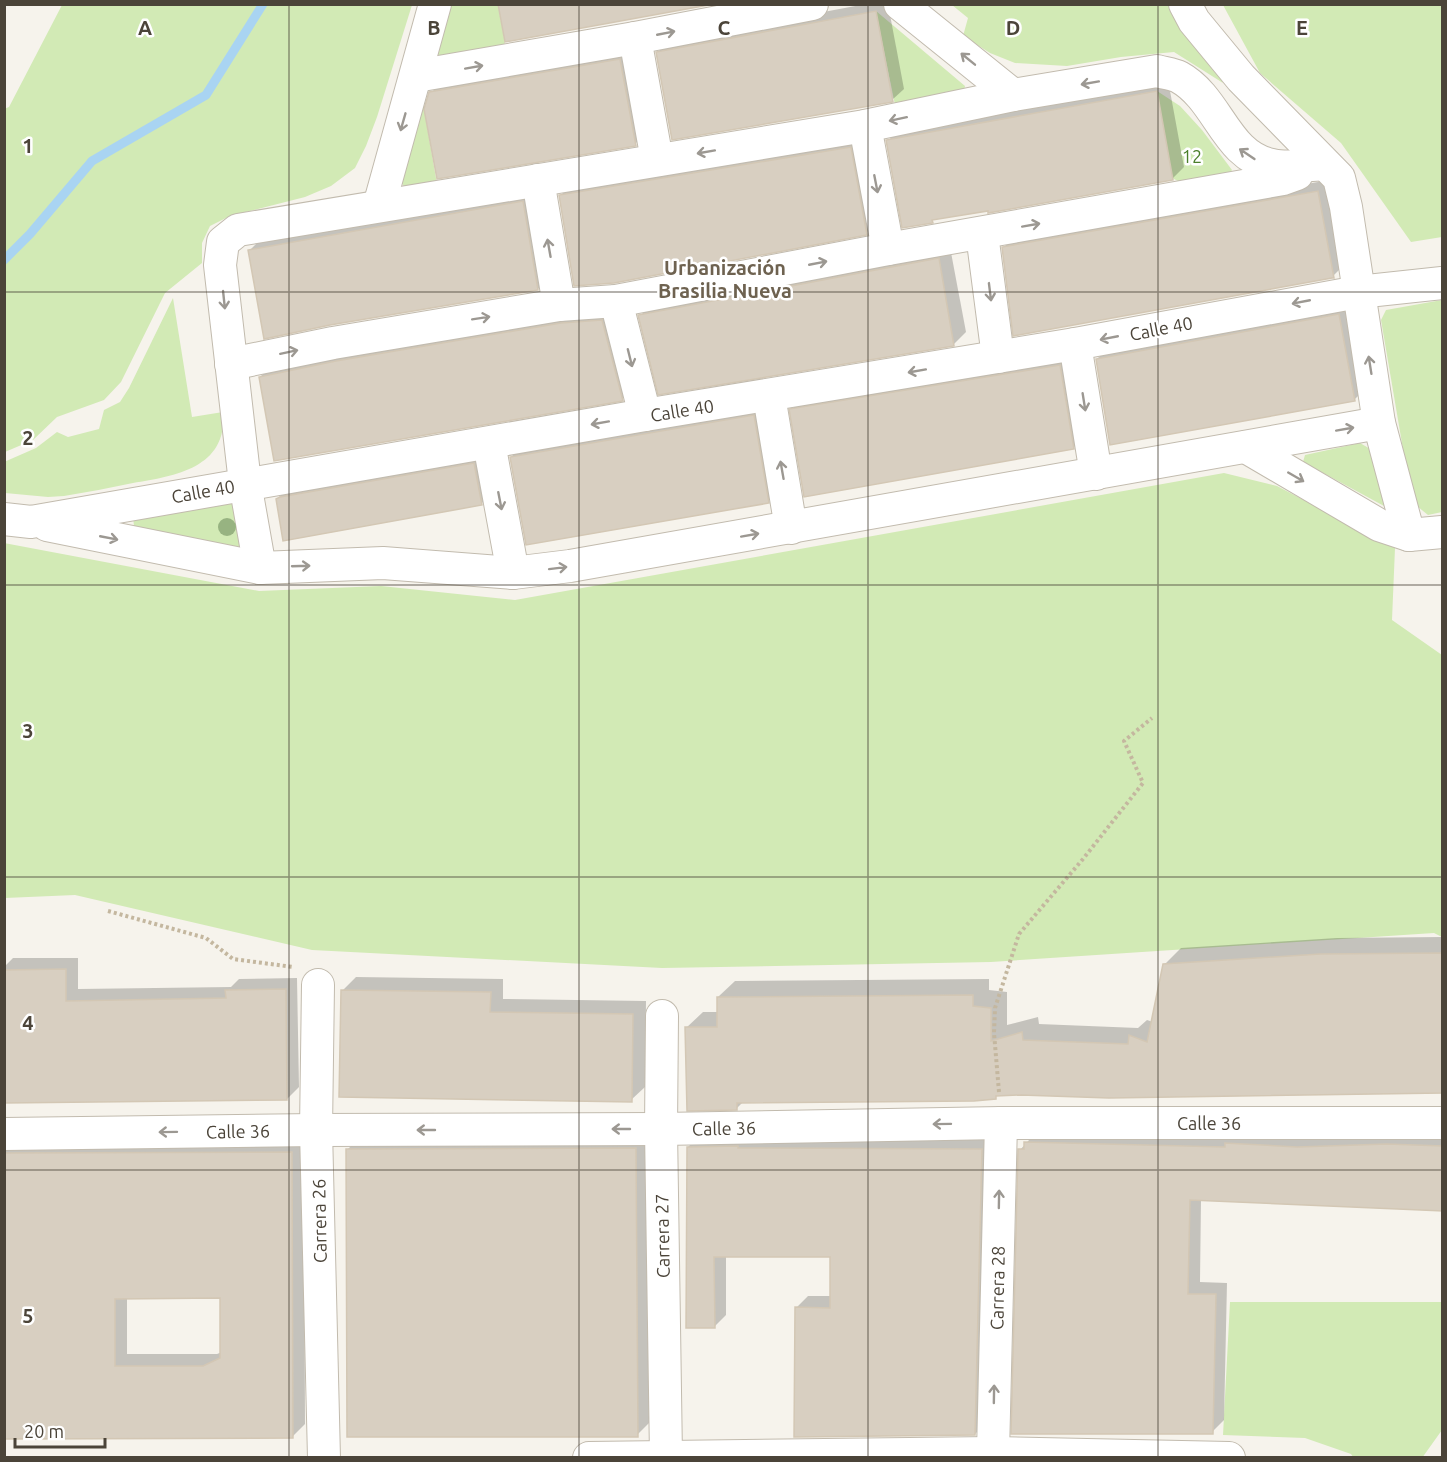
<svg xmlns="http://www.w3.org/2000/svg" width="1447" height="1462" viewBox="0 0 1447 1462" font-family="Ubuntu,sans-serif">
  <style>
    .green { fill: #d2eab5 }
    .shadow { fill: #0003; fill-rule: evenodd }
    .lines { fill: none; stroke-linecap: round; stroke-linejoin: round }
    .stream { stroke: #a9d4f2; stroke-width: 9 }
    .building { fill: #d8cfc1; stroke: #d3c7b4; stroke-width: 1.5; fill-rule: evenodd }
    .minor-casing { stroke: #c2bbae; stroke-width: 34 }
    .path { stroke: #c4b79f; stroke-width: 4; stroke-dasharray: 3 3; stroke-linecap: butt }
    .minor { stroke: #fff; stroke-width: 32 }
    .tree { fill: #97b381 }
    .oneway { stroke: #9c9892 }
    .grid { fill: none; stroke: #4b4439; stroke-width: 1.5; stroke-opacity: 0.55 }
    .labels { text-anchor: middle; dominant-baseline: central; stroke-width: 5; stroke-linejoin: round; paint-order: stroke }
    .park-label { font-size: 18px; fill: #4a7f2a; stroke: #fff }
    .street-label { font-size: 18px; fill: #4b4439; stroke: #fff }
    .neighbourhood-label { font-size: 20px; font-weight: bold; fill: #6e6250; stroke: #fff }
    .grid-label { font-size: 20px; text-anchor: middle; font-weight: bold; fill: #4b4439; stroke: #fff; stroke-width: 5; stroke-linejoin: round; paint-order: stroke }
  </style>
  <rect width="100%" height="100%" fill="#f6f3ec"/>
  <g class="green">
    <path d="M62,5h350l-35,112 -11,29 -11,22 -24,18 -26,11 -75,19 -20,10 -8,17v20l-37,30 -44,89 -17,18 -47,17 -24,23 -28,12 -1,-343 5,-2z"/>
    <path d="M450,5h48l7,38 -3,4 -62,10 -4,-5z"/>
    <path d="M952,5h227l44,78 -49,-31 -53,5 -54,9 -52,-3 -25,-10 -27,-17 5,-18z"/>
    <path d="M1223,5h219v232l-31,5 -70,-99 -81,-70z"/>
    <path d="M876,11l89,75 -1,6 -69,13z"/>
    <path d="M421,91l16,93 -32,4 -7,-11z"/>
    <path d="M1157,91l23,15 22,24 30,40 -3,4 -49,8 -8,-4z"/>
    <path d="M173,298l19,119 31,-5c5,56 -48,64 -90,71 -23,5 -46,9 -69,13l-16,1 -43,-4 -1,-31 32,-14 21,-16 11,5 31,-8 5,-19 16,-8 9,-14z"/>
    <path d="M1442,300v212l-14,3 -16,-13 -31,-182 5,-10z"/>
    <path d="M1360,443l17,10 11,47 -4,6 -81,-44 2,-7z"/>
    <path d="M1224,473l53,13 118,62 -3,72 50,35v282l-8,-4 -443,29 -329,6 -350,-18 -237,-55 -70,3 -1,-355 255,48 122,-5 134,14z"/>
    <path d="M229,501l8,5 6,39 -8,6 -46,-9 -55,-16 -1,-9z"/>
    <path d="M1230,1302h212v128l-20,28 -69,-1 -2,-3 -46,-16 -82,-3z"/>
  </g>
  <g class="shadow">
    <path d="M866,4h22l16,85 -12,11 -235,-47 12,-12z"/>
    <path d="M632,48l15,84 -12,12 -204,-51 12,-12z"/>
    <path d="M1168,80l16,87 -12,12 -237,39 -3,3 -44,-80 11,-12z"/>
    <path d="M862,136l16,85 -12,12 -306,-37 12,-12z"/>
    <path d="M1329,180l16,84 -12,12 -330,-28 12,-12z"/>
    <path d="M535,190l14,87 -11,12 -289,-38 12,-12z"/>
    <path d="M950,247l16,85 -12,12 -295,49 -19,-77 12,-12z"/>
    <path d="M1350,303l16,85 -12,12 -257,-41 12,-12z"/>
    <path d="M614,309l20,78 -12,12 -362,-22 12,-12z"/>
    <path d="M1072,354l13,82 -12,12 -282,-38 12,-12z"/>
    <path d="M765,404l15,85 -12,12 -257,-44 12,-11z"/>
    <path d="M486,452l7,40 -12,12 -204,-5 12,-12z"/>
    <path d="M1442,937v154l-444,3 -3,3 -252,5 -6,6 -51,-80 17,-16h15v-15l17,-16 254,-2v11l18,2v33l31,-8 1,7 99,4 9,-8 6,2 11,-57 17,-17 156,-10z"/>
    <path d="M13,958h65v31l153,-2 8,-8 58,-1 2,109 -12,12 -283,3v-135z"/>
    <path d="M356,977l147,2v20l143,2 -1,86 -14,13 -289,-109z"/>
    <path d="M1038,1130l404,3v76l-241,-10 -1,83 27,1 -3,137 -12,12 -192,-282z"/>
    <path d="M700,1135l293,3 -6,284 -12,12 -179,-126 12,-12h24v-40l-106,-1v60l-12,12 -26,-180z"/>
    <path d="M648,1136l1,287 -12,12 -289,-286 12,-12z"/>
    <path d="M17,1140h287l1,284 -13,13 -287,1 -1,-285zM127,1297h94l1,55 -5,2h-90z"/>
  </g>
  <g class="lines">
    <path class="stream" d="M4,260l26,-26 62,-73 114,-66 57,-91"/>
  </g>
  <g class="building">
    <path d="M498,4h216l-209,38z"/>
    <path d="M876,11l17,91 -221,38 -16,-88z"/>
    <path d="M620,59l16,87 -199,33 -13,-70 5,-17z"/>
    <path d="M1157,91l16,89 -185,33v-2l-56,9 1,3 -31,5 -16,-88z"/>
    <path d="M851,147l16,88 -253,48 -40,3 -15,-91z"/>
    <path d="M1318,191l16,87h-2l-319,58 -11,-89z"/>
    <path d="M523,201l15,89 -208,35 -66,14 -16,-89z"/>
    <path d="M939,258l15,88 -296,49 -20,-80z"/>
    <path d="M1339,314l16,87 -245,44 -14,-86z"/>
    <path d="M602,320l21,81 -349,60 -15,-84 77,-16 225,-38z"/>
    <path d="M1060,365l14,84 -270,48 -15,-88z"/>
    <path d="M754,415l15,88 -243,42 -16,-88z"/>
    <path d="M474,463l8,42 -199,36 -7,-42 4,-2z"/>
    <path d="M1443,953v140l-334,5 -88,-3 -25,1v3l-22,2 -237,2v7l-50,1 -2,-84h32v-30l256,-2v11l18,2v33l31,-9 1,8 105,4 1,-9 18,7 16,-78 157,-10z"/>
    <path d="M66,969v32l160,-3 -1,-8 61,-1 1,111 -283,3v-133z"/>
    <path d="M341,990l150,2 -1,20 143,2 -1,88 -293,-5z"/>
    <path d="M1024,1142l201,5v-4l72,4 90,-3 56,2v65l-253,-11 -2,94h28l-3,140h-202l7,-285h6z"/>
    <path d="M738,1146v2l244,1 -7,286 -181,2 1,-130 35,1v-51h-116l1,71h-29l1,-181z"/>
    <path d="M636,1148l2,289h-291l-1,-288z"/>
    <path d="M292,1152l1,286 -289,1v-286zM220,1298v60l-17,8h-88v-67z"/>
  </g>
  <g class="lines">
    <g class="minor-casing">
      <g id="minor">
        <path d="M900,4l113,91"/>
        <path d="M1185,4l9,17 47,57 98,100 7,29 33,216 30,112"/>
        <path d="M635,38l22,122"/>
        <path d="M416,76l219,-38 177,-34"/>
        <path d="M865,126l23,123"/>
        <path d="M538,180l21,125"/>
        <path d="M379,206l56,-202"/>
        <path d="M982,234l16,123"/>
        <path d="M616,301l29,114"/>
        <path d="M1075,344l21,130"/>
        <path d="M231,364l102,-21 226,-38 57,-4 272,-52 395,-70 14,-5"/>
        <path d="M769,396l22,132"/>
        <path d="M489,443l24,130"/>
        <path d="M1246,447l133,78 30,10 33,-3"/>
        <path d="M4,519l27,3 614,-107 430,-71 283,-52 84,-9"/>
        <path d="M47,525l213,43 123,-5 130,10 57,-7 809,-143"/>
        <path d="M260,568l-15,-85 -25,-218 3,-23 15,-12 627,-104 148,-31 144,-24c7,2 16,3 22,6 40,22 46,79 93,88 16,4 36,0 52,-1"/>
        <path d="M318,985l-2,145 8,328"/>
        <path d="M662,1016l-1,113 5,327"/>
        <path d="M4,1134l312,-4 345,-1 340,-6h441"/>
        <path d="M993,1453l8,-330"/>
        <path d="M589,1458l404,-5 236,5"/>
      </g>
    </g>
    <g class="path">
      <path d="M108,911l98,27 27,21 60,8"/>
      <path d="M999,1092l-5,-59 1,-25 24,-74 64,-75 60,-76 -19,-42 28,-23"/>
    </g>
    <use href="#minor" class="minor"/>
  </g>
  <circle class="tree" cx="227" cy="527" r="9"/>
  <defs><path id="oneway-shaft" d="M-6 0H5M1.5-3L5.5 0L1.5 3" fill="none" stroke-width="1.6" stroke-linecap="round" stroke-linejoin="round" transform="scale(1.5)"/></defs>
  <g class="oneway">
    <use href="#oneway-shaft" transform="translate(666 33) rotate(-11)"/>
    <use href="#oneway-shaft" transform="translate(968 59) rotate(-141)"/>
    <use href="#oneway-shaft" transform="translate(474 67) rotate(-10)"/>
    <use href="#oneway-shaft" transform="translate(1090 83) rotate(170)"/>
    <use href="#oneway-shaft" transform="translate(898 119) rotate(168)"/>
    <use href="#oneway-shaft" transform="translate(403 122) rotate(106)"/>
    <use href="#oneway-shaft" transform="translate(706 152) rotate(170)"/>
    <use href="#oneway-shaft" transform="translate(1247 154) rotate(-146)"/>
    <use href="#oneway-shaft" transform="translate(876 184) rotate(79)"/>
    <use href="#oneway-shaft" transform="translate(1031 225) rotate(-10)"/>
    <use href="#oneway-shaft" transform="translate(549 248) rotate(-100)"/>
    <use href="#oneway-shaft" transform="translate(818 263) rotate(-11)"/>
    <use href="#oneway-shaft" transform="translate(990 292) rotate(83)"/>
    <use href="#oneway-shaft" transform="translate(224 300) rotate(84)"/>
    <use href="#oneway-shaft" transform="translate(1301 302) rotate(169)"/>
    <use href="#oneway-shaft" transform="translate(481 318) rotate(-9)"/>
    <use href="#oneway-shaft" transform="translate(1109 338) rotate(169)"/>
    <use href="#oneway-shaft" transform="translate(289 352) rotate(-12)"/>
    <use href="#oneway-shaft" transform="translate(630 358) rotate(76)"/>
    <use href="#oneway-shaft" transform="translate(1370 365) rotate(-99)"/>
    <use href="#oneway-shaft" transform="translate(917 371) rotate(170)"/>
    <use href="#oneway-shaft" transform="translate(1084 402) rotate(81)"/>
    <use href="#oneway-shaft" transform="translate(600 423) rotate(170)"/>
    <use href="#oneway-shaft" transform="translate(1345 429) rotate(-10)"/>
    <use href="#oneway-shaft" transform="translate(782 470) rotate(-100)"/>
    <use href="#oneway-shaft" transform="translate(1296 477) rotate(30)"/>
    <use href="#oneway-shaft" transform="translate(500 501) rotate(79)"/>
    <use href="#oneway-shaft" transform="translate(750 535) rotate(-10)"/>
    <use href="#oneway-shaft" transform="translate(109 538) rotate(11)"/>
    <use href="#oneway-shaft" transform="translate(301 566) rotate(-2)"/>
    <use href="#oneway-shaft" transform="translate(558 568) rotate(-7)"/>
    <use href="#oneway-shaft" transform="translate(942 1124) rotate(179)"/>
    <use href="#oneway-shaft" transform="translate(621 1129) rotate(180)"/>
    <use href="#oneway-shaft" transform="translate(426 1130) rotate(180)"/>
    <use href="#oneway-shaft" transform="translate(168 1132) rotate(179)"/>
    <use href="#oneway-shaft" transform="translate(999 1199) rotate(-89)"/>
    <use href="#oneway-shaft" transform="translate(994 1394) rotate(-89)"/>
  </g>
  <path class="grid" d="M289,4v1454M579,4v1454M868,4v1454M1158,4v1454M4,292h1438M4,585h1438M4,877h1438M4,1170h1438"/>
  <g class="labels">
    <g class="park-label">
      <text x="1192" y="156">12</text>
    </g>
    <g class="street-label">
      <text transform="translate(1161 328) rotate(-11)">Calle 40</text>
      <text transform="translate(682 410) rotate(-9)">Calle 40</text>
      <text transform="translate(203 491) rotate(-10)">Calle 40</text>
      <text x="1209" y="1123">Calle 36</text>
      <text transform="translate(724 1128) rotate(-1)">Calle 36</text>
      <text transform="translate(238 1131) rotate(-1)">Calle 36</text>
      <text transform="translate(319 1221) rotate(-91)">Carrera 26</text>
      <text transform="translate(662 1236) rotate(-91)">Carrera 27</text>
      <text transform="translate(997 1288) rotate(-89)">Carrera 28</text>
    </g>
    <g class="neighbourhood-label">
      <text x="725" y="267">Urbanización<tspan x="725" dy="23">Brasilia Nueva</tspan></text>
    </g>
  </g>
  <g class="grid-label">
    <text x="145" y="35">A</text>
    <text x="434" y="35">B</text>
    <text x="724" y="35">C</text>
    <text x="1013" y="35">D</text>
    <text x="1302" y="35">E</text>
    <text x="28" y="153">1</text>
    <text x="28" y="445">2</text>
    <text x="28" y="738">3</text>
    <text x="28" y="1030">4</text>
    <text x="28" y="1323">5</text>
  </g>
  <rect width="1447" height="1462" fill="none" stroke="#4b4439" stroke-width="12"/>
  <path d="M15 1438v9h90v-9" fill="none" stroke="#4b4439" stroke-width="3"/>
  <text x="24" y="1438" font-size="18" fill="#4b4439" stroke="#ffffff" stroke-width="4.5" paint-order="stroke">20 m</text>
</svg>
